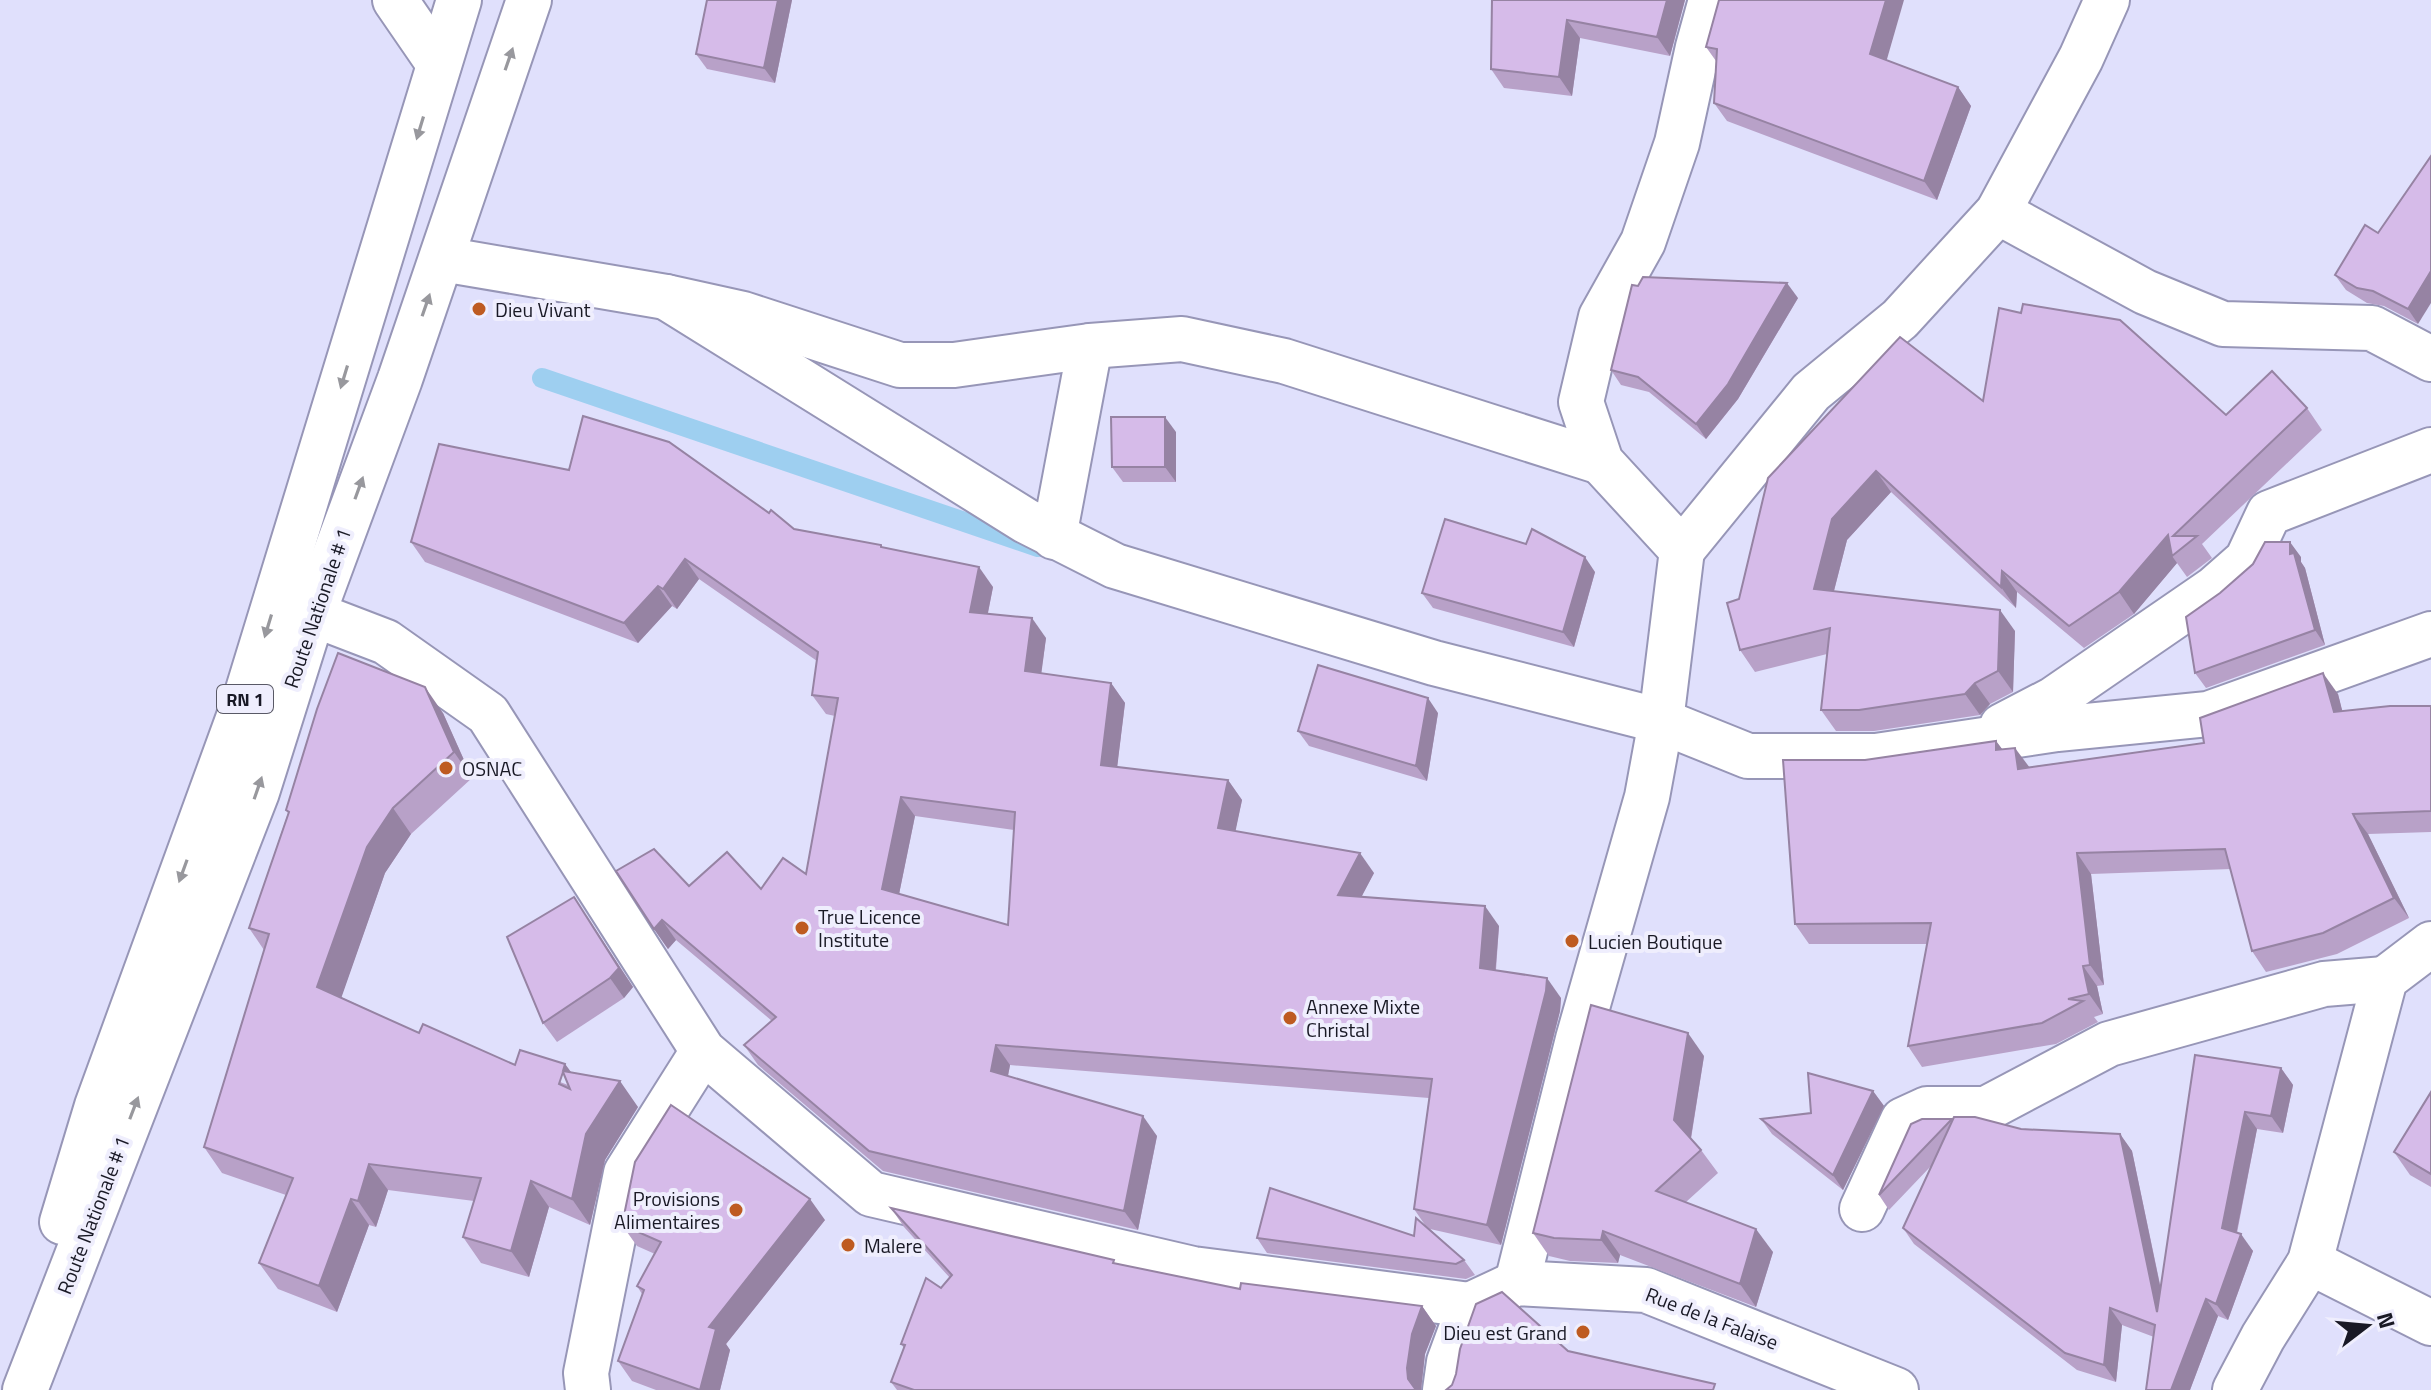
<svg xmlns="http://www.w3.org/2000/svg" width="2431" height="1390" viewBox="0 0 2431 1390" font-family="'Titillium Web',sans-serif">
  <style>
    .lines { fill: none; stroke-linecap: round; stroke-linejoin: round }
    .stream { stroke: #9ecff0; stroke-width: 20 }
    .street-casing { stroke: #9796b7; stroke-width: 48 }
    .primary-casing { stroke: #9796b7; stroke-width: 48 }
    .street { stroke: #fff; stroke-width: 44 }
    .primary { stroke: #fff; stroke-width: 44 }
    .wall { fill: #b8a1c8; fill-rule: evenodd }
    .shaded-wall { fill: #9683a3 }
    .building { fill: #d6bbe9; stroke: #9683a3; stroke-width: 2; fill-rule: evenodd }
    .oneway { fill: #98989d }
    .poi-dot { fill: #be5b21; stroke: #efeefd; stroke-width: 3 }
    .labels { text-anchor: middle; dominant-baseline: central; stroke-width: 8; stroke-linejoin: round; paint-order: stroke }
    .shield { fill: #efeefd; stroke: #595966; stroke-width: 2 }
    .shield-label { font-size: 18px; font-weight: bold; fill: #191925 }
    .poi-label { font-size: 20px; fill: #191925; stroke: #efeefd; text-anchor: start }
    .street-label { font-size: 20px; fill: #191925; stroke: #efeefd }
  </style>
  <rect width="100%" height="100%" fill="#e0e0fc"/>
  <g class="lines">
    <path class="stream" d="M542,378l496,169"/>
    <g class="street-casing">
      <g id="street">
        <path d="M1998,212l147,80 78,32 149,4 59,31"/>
        <path d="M442,259l224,38 77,17 157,51h54l136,-19 92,-7 102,22 317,101"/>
        <path d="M666,297l360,224 89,45 319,97 227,58 87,35h128l181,-27 151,-15 223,-80"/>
        <path d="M1054,537l36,-191"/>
        <path d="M1682,550l129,-158 89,-73 98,-107 83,-154 26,-58"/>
        <path d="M313,614l73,28 102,72 215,337 168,143 322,75 277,36"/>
        <path d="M2002,726l52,-27 160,-110 33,-29 22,-47 162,-63"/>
        <path d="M1862,1209l41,-89 24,-11h59l123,-65 215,-60 61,-5"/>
        <path d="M2310,1262l121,61"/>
        <path d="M1517,1283l61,-244 69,-242 14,-76 21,-171 -81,-88 -20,-60 20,-85 42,-75 34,-99 21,-96 13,-47"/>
        <path d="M588,1390l-2,-17 40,-200 77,-122"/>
        <path d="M1445,1390l4,-28 21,-57 47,-22 129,7 250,100"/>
        <path d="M2235,1390l28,-53 47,-75 75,-283 46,-35"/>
      </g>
    </g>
    <g class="primary-casing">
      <g id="primary">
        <path d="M395,0l44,64"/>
        <path d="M62,1222l35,-116 148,-406 214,-700"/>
        <path d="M25,1390l232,-598 56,-178 87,-235 129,-379"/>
      </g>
    </g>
    <use href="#street" class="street"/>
    <use href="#primary" class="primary"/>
  </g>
  <g class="wall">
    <path d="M707,0h85l-17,83 -68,-14 -11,-15z"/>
    <path d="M1492,0h193l-15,56 -90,-18 -8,58 -68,-8 -13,-19z"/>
    <path d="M1706,47l181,13 71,27 13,19 -34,94 -210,-79 -13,-18 2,-42z"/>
    <path d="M2365,225l53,99 -34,-18 -17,-3 -21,-13 -11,-15z"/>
    <path d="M1638,286l160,12 -60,101 -32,40 -57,-47 -28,-7 -10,-15z"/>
    <path d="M1983,401l243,14 81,-7 15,22 -120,114 10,14 -25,19 -10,-14 -43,51 -50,34 -67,-56 -1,16 -125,-116 -44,48 -13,51 181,40 -2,61 -23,12 -10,11 -106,16h-38l-15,-21 6,-56 -72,18 -15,-22 -1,-51 29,-121z"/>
    <path d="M1176,432v50h-53l-11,-15z"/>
    <path d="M769,513l25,16 89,18 110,40 -5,26 58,25 -5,35 70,10 14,20 -8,64 111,13 14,20 -7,31 139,42 -13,24 138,29 -3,44 65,28 -1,13 -59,234 -71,-16 34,31 11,15 -9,4 -199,-26 -10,-15 157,-2 11,-11 -11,-16 15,-111 -419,-33 -2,11 149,60 -19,94 -255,-59 -125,-106 -14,-20 28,-24 -96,-81 -8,9 -14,-20 35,-43 72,3 45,-15 29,-158 -9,-2 -14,-19 5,-34 -118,-82 -22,30 -5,-3 -34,37 -213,-81 -14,-20zM915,816l99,14 -6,95 -109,-31z"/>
    <path d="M1526,544l69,28 -21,75 -141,-39 -11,-15z"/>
    <path d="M2301,557v5l4,6 20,77 -119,43 -11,-15 25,-80 33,-29z"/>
    <path d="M2338,694l4,17 89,-5v126l-63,2 41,84 -72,36 -71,18 -14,-21 -21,-82 -140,5 13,111 -7,1 6,28 -9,3 4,5 -42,22 -134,23 -14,-21 19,-102h-118l-14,-20 70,-164 131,-19 6,8 27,18 175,-24z"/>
    <path d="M443,713l29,65 -61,56 -26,39 -44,124 78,36 96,32 50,-1 6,8 67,35 -33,53 -15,65 -41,-18 -20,70 -48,-14 -18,-26 11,-36 -86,-11 -12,37 -7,-2 -32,87 -59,-23 -19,-26 27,-68 -64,-22 -18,-26 60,-197 -15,-22 39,-115 -2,-3zM563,1072l5,13 -8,-3z"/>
    <path d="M1438,713l-11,68 -118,-35 -11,-15z"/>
    <path d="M587,916l46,71 -9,11 -67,44 -14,-19z"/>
    <path d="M2195,1055l86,13 12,17 -10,48 -26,-4 -20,104 16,18 -25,69 -10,-4 -28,74h-44l8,-53 -32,-12 -6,57 -39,-12 -163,-126 -11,-16 28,-62 -42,44 -10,-15 73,-76 1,1 68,9 99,5 12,17 29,138z"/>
    <path d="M1704,1056l-13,83 10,11 17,23 -32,29 87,50 -17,55 -136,-52 -2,8 -48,-2 -21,-5 -16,-23z"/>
    <path d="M1873,1091l11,15 -41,84 -71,-56 -11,-15 50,-6z"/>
    <path d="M2431,1092v95l-21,-12 -16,-23z"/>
    <path d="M891,1208l225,56 124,25 182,17 14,20 -11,28 -4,36h-524l-6,-8 13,-34 -3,-4 49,-66 -46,-51z"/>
    <path d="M825,1220l-99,124 4,6 -10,40h-64l-24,-9 -14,-20 24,-67 -5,-8 18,-32 -18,-8 -15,-21z"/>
  </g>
  <g class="shaded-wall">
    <path d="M778,0h14l-17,83 -11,-15z"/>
    <path d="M1667,0h18l-15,56 -13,-19z"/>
    <path d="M1886,0h18l-21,73 -13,-19z"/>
    <path d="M1567,20l13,18 -8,58 -13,-19z"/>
    <path d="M1958,87l13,19 -34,94 -13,-19z"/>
    <path d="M2431,271v32l-13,21 -10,-15z"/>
    <path d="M1787,283l11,15 -60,101 -32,40 -10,-15z"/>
    <path d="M1165,417l11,15v50l-11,-15z"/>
    <path d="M1876,471l15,21 -44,48 -18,70 -15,-21 18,-70z"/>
    <path d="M2168,535l4,21 5,7 -43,51 -15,-22z"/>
    <path d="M2290,542l11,15v5l4,6 20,77 -10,-15 -25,-76z"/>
    <path d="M1585,557l10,15 -21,75 -11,-15z"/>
    <path d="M685,559l14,20 -22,30 -14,-20z"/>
    <path d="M979,567l14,20 -9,45 -14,-20z"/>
    <path d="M2002,571l15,21 -1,16 -15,-21z"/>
    <path d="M658,586l14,20 -34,37 -14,-20z"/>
    <path d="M2000,610l15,21 -2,61 -15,-21z"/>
    <path d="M1032,618l14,20 -7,53 -14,-20z"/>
    <path d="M2323,673l15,21 10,39 -14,-21z"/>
    <path d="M1111,683l14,20 -10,82 -14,-20z"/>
    <path d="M1975,683l15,21 -10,11 -15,-21z"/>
    <path d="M425,687l18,26 29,65 -18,-26z"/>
    <path d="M1428,698l10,15 -11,68 -11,-15z"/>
    <path d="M1996,741l15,20 -15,-11z"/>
    <path d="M2015,748l15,20 -12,1z"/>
    <path d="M1228,780l14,20 -10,48 -14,-20z"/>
    <path d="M901,797l14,19 -19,93 -14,-20z"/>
    <path d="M393,808l18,26 -26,39 -49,140 -19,-26 50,-140z"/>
    <path d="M2353,814l15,20 41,84 -15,-20z"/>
    <path d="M1360,853l14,20 -22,42 -14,-20z"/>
    <path d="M2077,853l14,21 13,111 -14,-20z"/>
    <path d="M574,897l59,90 -9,11 -14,-20z"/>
    <path d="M1485,906l14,20 -5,62 -14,-20z"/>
    <path d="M662,920l14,20 -8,9 -14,-20z"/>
    <path d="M2083,966l14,20 6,28 -14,-20z"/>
    <path d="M1547,978l14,20 -1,13 -59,234 -14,-20z"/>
    <path d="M1688,1033l16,23 -14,87 -16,-23z"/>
    <path d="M996,1045l14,20 -5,26 -14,-20z"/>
    <path d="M565,1064l18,25 -20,-18z"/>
    <path d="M2281,1068l12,17 -10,48 -12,-17z"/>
    <path d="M620,1081l18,26 -33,53 -15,65 -18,-26 14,-65z"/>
    <path d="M1873,1091l11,15 -41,84 -10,-15z"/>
    <path d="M2245,1112l12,17 -23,116 -12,-17z"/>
    <path d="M1143,1116l14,20 -19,94 -14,-19z"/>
    <path d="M2120,1134l12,17 37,178 -12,-17z"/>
    <path d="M369,1164l19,26 -12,37 -18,-26z"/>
    <path d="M531,1181l18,26 -20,70 -18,-26z"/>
    <path d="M351,1199l18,26 -32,87 -18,-26z"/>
    <path d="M810,1199l15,21 -99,124 4,6 -10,40h-20l9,-63z"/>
    <path d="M1756,1229l17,23 -17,55 -16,-23z"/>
    <path d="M1603,1231l17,24 -2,8 -17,-23z"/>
    <path d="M2241,1234l12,17 -25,69 -12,-16z"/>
    <path d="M2206,1299l12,17 -28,74h-19z"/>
    <path d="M1422,1306l14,20 -11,28 -4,36h-5l-8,-11 -1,-11 5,-34z"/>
    <path d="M2110,1308l12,17 -6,57 -12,-17z"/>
  </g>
  <g class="building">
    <path d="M707,0h71l-14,68 -68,-14z"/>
    <path d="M1492,0h175l-10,37 -90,-17 -8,57 -68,-8z"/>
    <path d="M1719,0h167l-16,54 88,33 -34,94 -210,-78 3,-54 -11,-2z"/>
    <path d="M2431,156v115l-23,38 -35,-18 -16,-3 -22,-13 30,-50 13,8z"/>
    <path d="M1643,277l144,6 -59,101 -32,40 -58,-47 -27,-7 21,-85 6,1z"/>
    <path d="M2023,304l97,16 106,95 46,-44 35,37 -134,128h24l-25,20 -4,-21 -49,57 -50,34 -67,-55 -1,16 -125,-116 -44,48 -18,70 186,21 -2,61 -23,12 -10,11 -106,16h-38l9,-82 -90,22 -13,-47 12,-4 29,-121 132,-141 83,64 16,-93 22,5z"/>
    <path d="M583,416l86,26 100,71 2,-3 23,19 87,16v2l98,20 -9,45 62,6 -7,53 86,12 -10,82 127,15 -10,48 142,25 -22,42 147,11 -5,62 67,10 -1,13 -59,234 -73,-16 18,-130 -436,-34 -5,26 152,45 -19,95 -255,-60 -125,-106 32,-28 -114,-97 -8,9 -38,-58 38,-22 35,37 38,-34 34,37 22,-31 23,16 32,-176 -26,-3 6,-43 -133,-93 -22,30 -5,-3 -34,37 -213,-81 28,-98 130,26zM901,797l114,15 -7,113 -126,-36z"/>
    <path d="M1111,417h54v50h-53z"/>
    <path d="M1445,519l81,25 6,-15 53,28 -22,75 -141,-39z"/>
    <path d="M2265,542h25v12l4,-1 21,77 -120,43 -9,-56 34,-24 33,-29z"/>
    <path d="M338,653l87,34 29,65 -61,56 -26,39 -50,140 102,46 4,-9 92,41 5,-15 45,14 -2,7 57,10 -34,53 -14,65 -41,-18 -20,70 -48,-14 18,-59 -112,-14 -11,37 -7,-2 -32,87 -60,-23 34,-85 -89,-31 65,-213 -20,-6 40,-116 -3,-2 31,-101zM563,1072l7,17 -11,-5z"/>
    <path d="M1318,665l110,33 -12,68 -118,-35z"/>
    <path d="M2323,673l11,39 56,-6h41v105l-78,3 41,84 -71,35 -71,18 -27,-102 -148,4 13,112 -7,1 6,28 -21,5 15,2 -41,22 -134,23 23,-123 -136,1 -12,-164h82l131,-19v9l19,-2 3,21 186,-26 -4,-25z"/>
    <path d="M574,897l45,71 -9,10 -67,45 -36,-86z"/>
    <path d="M1591,1005l97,28 -14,87 27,30 -45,41 100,38 -16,55 -137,-53 -2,9 -47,-2 -21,-5z"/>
    <path d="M2195,1055l86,13 -10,48 -26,-4 -23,116 19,6 -25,70 -10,-5 -35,91h-25l9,-65 -45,-17 -6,57 -39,-12 -162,-125 51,-111h21l46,12 99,5 37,178z"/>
    <path d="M1808,1073l65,18 -40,84 -72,-56 50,-6z"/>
    <path d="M2431,1092v82l-37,-22z"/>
    <path d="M671,1105l139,94 -101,128 7,2 -16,61 -82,-29 26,-71 -7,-4 24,-44 -39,-17 13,-63z"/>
    <path d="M1922,1119h30l-73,76 32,-71z"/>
    <path d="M1270,1188l144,48 2,-18 48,42 -8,4 -199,-26z"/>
    <path d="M891,1208l223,52 -1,3 127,26 1,-6 181,23 -10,28 -5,34 1,11 8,11h-502l-23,-8 14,-37 -4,-1 25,-66 15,10 11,-13z"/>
    <path d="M1502,1292l66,59 147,33 -2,6h-267l6,-5 4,-11 4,-25 16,-45z"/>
  </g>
  <defs><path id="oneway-solid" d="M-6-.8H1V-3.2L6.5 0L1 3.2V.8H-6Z" transform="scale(2)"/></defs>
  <g class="oneway">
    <use href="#oneway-solid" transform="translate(509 59) rotate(-71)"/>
    <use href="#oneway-solid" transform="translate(420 128) rotate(107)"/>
    <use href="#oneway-solid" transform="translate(426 305) rotate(-71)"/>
    <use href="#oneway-solid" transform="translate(344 377) rotate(107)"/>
    <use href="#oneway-solid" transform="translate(359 488) rotate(-70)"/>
    <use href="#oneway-solid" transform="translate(268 626) rotate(107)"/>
    <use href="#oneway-solid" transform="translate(258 788) rotate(-71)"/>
    <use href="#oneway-solid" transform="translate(183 871) rotate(110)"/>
    <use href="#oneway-solid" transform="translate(134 1108) rotate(-69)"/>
  </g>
  <g class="poi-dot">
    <circle cx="479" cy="309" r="8"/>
    <circle cx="446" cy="768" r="8"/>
    <circle cx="802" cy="928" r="8"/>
    <circle cx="1572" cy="941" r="8"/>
    <circle cx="1290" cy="1018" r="8"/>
    <circle cx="736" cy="1210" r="8"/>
    <circle cx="848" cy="1245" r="8"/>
    <circle cx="1583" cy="1332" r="8"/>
  </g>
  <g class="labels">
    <rect class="shield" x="217" y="685" width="56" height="28" rx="6"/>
    <g class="shield-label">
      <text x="245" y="699">RN 1</text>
    </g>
    <g class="poi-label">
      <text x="495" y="309">Dieu Vivant</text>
      <text x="462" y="768">OSNAC</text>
      <text x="818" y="916">True Licence<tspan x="818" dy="23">Institute</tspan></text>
      <text x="1588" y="941">Lucien Boutique</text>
      <text x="1306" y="1006">Annexe Mixte<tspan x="1306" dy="23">Christal</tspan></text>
      <text x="720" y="1198" text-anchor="end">Provisions<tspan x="720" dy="23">Alimentaires</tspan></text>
      <text x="864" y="1245">Malere</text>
      <text x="1567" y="1332" text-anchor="end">Dieu est Grand</text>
    </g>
    <g class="street-label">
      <text transform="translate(317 608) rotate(-71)">Route Nationale # 1</text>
      <text transform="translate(93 1215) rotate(-69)">Route Nationale # 1</text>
      <text transform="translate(1712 1318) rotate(21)">Rue de la Falaise</text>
    </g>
  </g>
  <g transform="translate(2367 1326) rotate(74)" stroke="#efeefd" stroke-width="6" paint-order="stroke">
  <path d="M0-6L14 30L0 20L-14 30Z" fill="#191925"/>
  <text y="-12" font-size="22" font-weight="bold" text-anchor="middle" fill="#191925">N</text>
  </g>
</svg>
